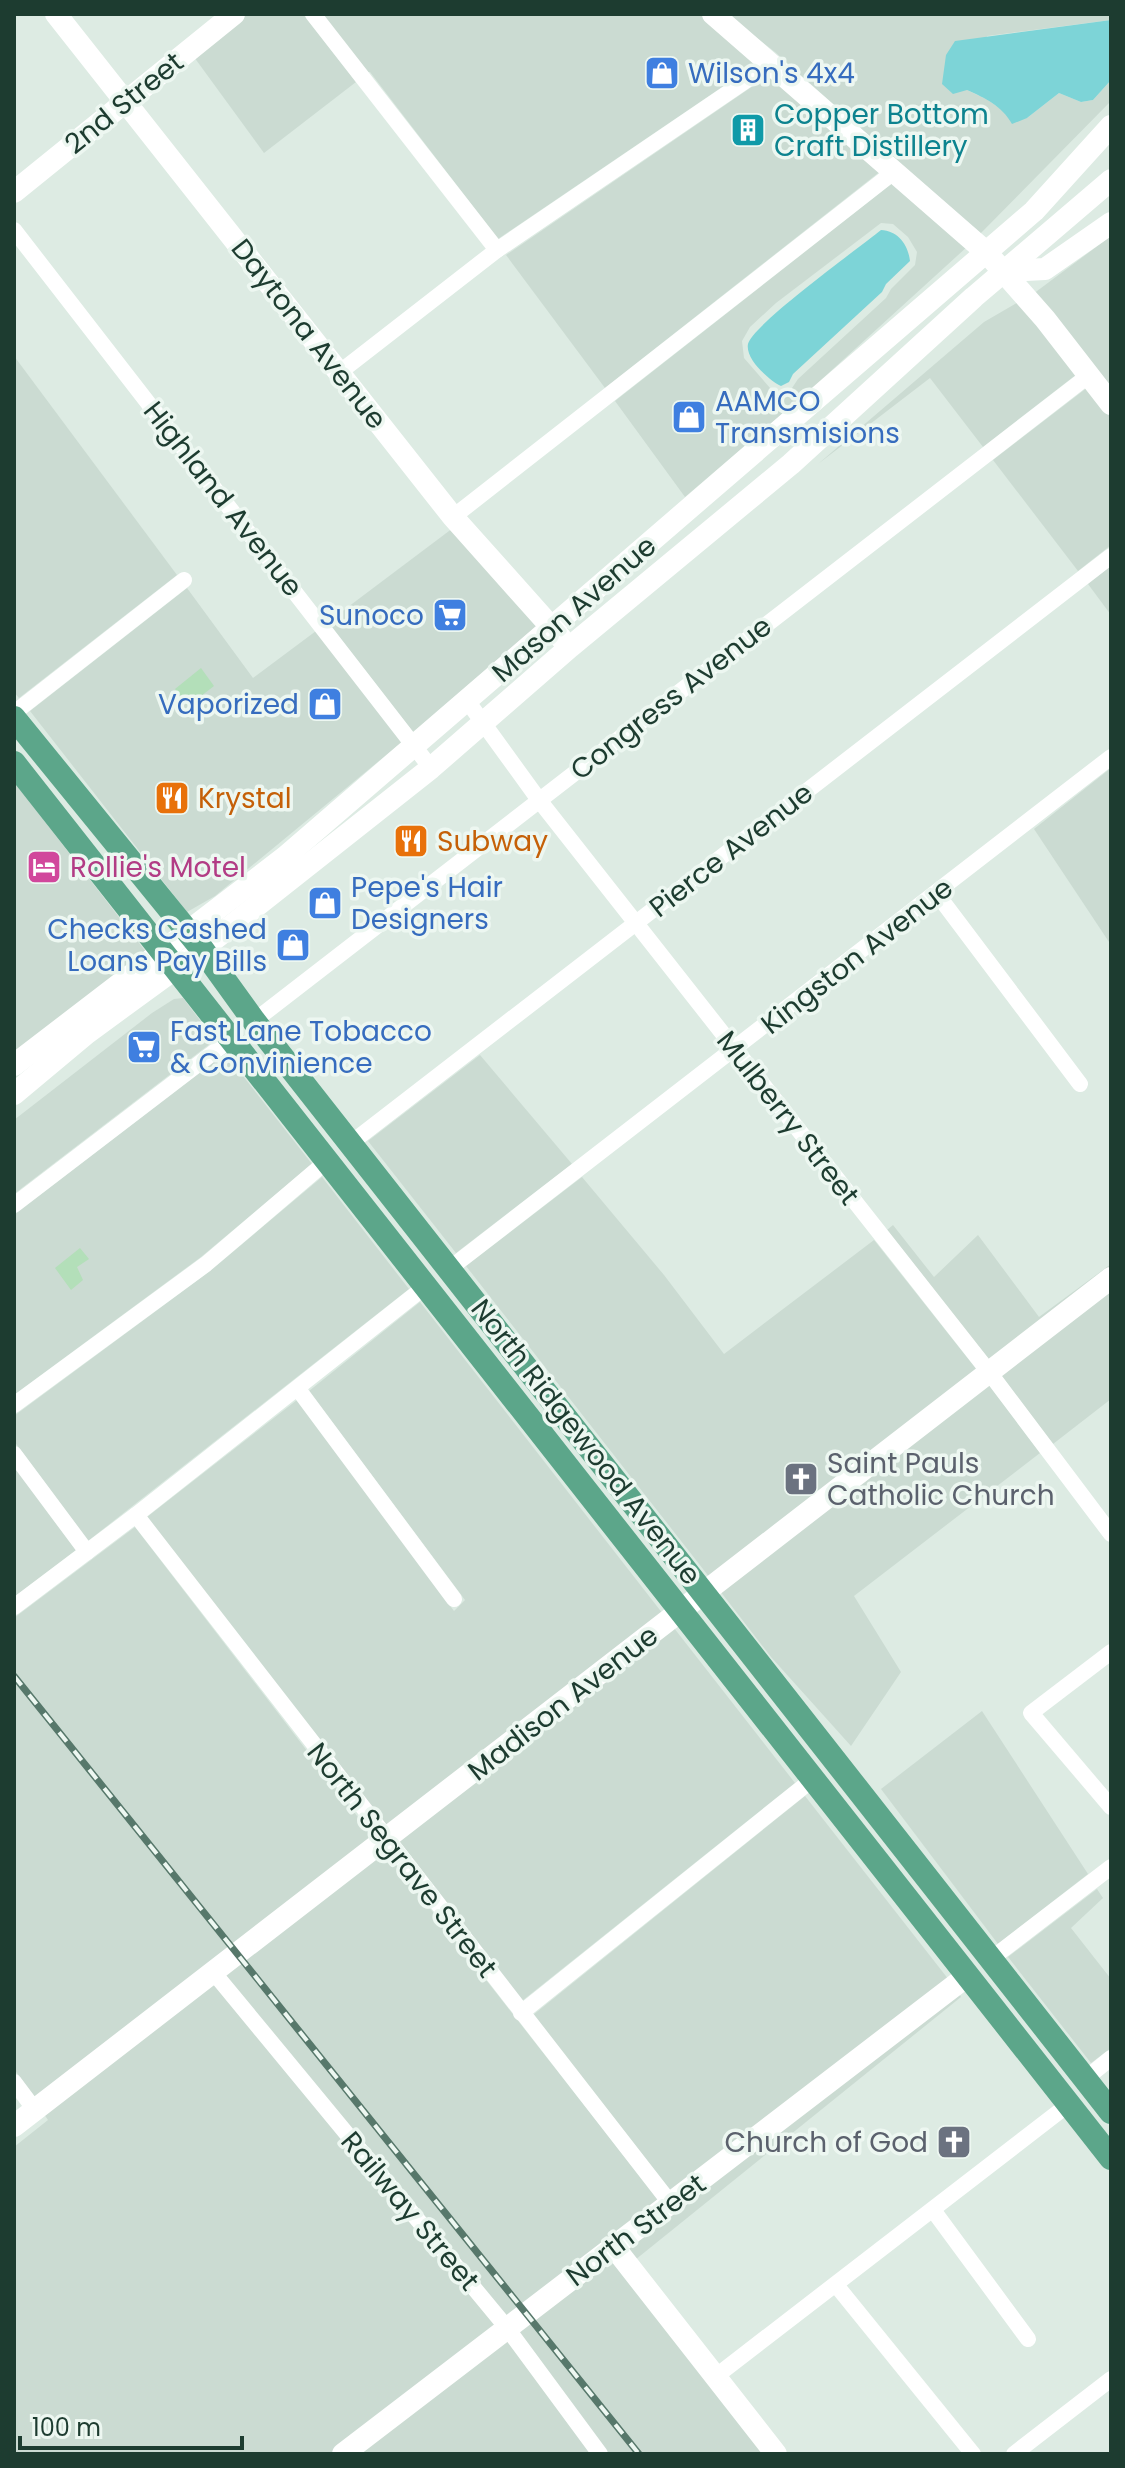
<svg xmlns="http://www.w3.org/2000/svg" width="1125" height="2468" viewBox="0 0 1125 2468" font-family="Poppins,sans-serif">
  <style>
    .built { fill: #cbdbd2; fill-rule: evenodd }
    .green { fill: #b3dfb9 }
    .water { fill: #7dd4d7 }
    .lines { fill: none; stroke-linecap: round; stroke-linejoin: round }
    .street { stroke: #fff; stroke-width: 16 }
    .secondary { stroke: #fff; stroke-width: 22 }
    .primary { stroke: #5ca68a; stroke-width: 24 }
    .rail-casing { stroke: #57786b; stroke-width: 7 }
    .rail { stroke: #edf7f1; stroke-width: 4; stroke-dasharray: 12; stroke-linecap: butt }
    .labels { text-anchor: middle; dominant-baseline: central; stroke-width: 7; stroke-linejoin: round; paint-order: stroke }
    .shop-label { font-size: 28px; fill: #366cbe; stroke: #edf7f1; text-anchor: start }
    .street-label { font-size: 28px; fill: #1d3c30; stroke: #edf7f1 }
    .culture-label { font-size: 28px; fill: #0d838f; stroke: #edf7f1; text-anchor: start }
    .food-label { font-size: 28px; fill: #c56008; stroke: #edf7f1; text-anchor: start }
    .hotel-label { font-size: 28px; fill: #b23c85; stroke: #edf7f1; text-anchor: start }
    .worship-label { font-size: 28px; fill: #5b616d; stroke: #edf7f1; text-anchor: start }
  </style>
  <rect width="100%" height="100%" fill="#ddebe3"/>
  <g class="built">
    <path d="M247,14h56l53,68 -92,71 -70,-96z"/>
    <path d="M322,14h378l59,48 -261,177 -128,-167h-2z"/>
    <path d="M726,14h385v6l-124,16 -20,54 21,10 18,13 21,5 32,-25 22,9 12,-2 18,-20v21l-132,134 -204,-183z"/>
    <path d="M772,73l110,97 -277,218 -99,-133z"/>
    <path d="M895,181l73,65 -158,144 -125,107 -70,-96zM881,223l12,1 15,13 9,15 -2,13 -24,24 -5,9 -88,81 -6,9 -11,5 -11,-5 -26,-30 -2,-17 8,-14 26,-24z"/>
    <path d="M1111,236v155l-78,-97z"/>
    <path d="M1020,301l57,73 -94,73 -53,-69 -112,86 166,-142z"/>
    <path d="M14,356l163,219 -158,123 -5,-6z"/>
    <path d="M1088,387l23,29v129l-33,26 -85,-111z"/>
    <path d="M453,528l86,96 -126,108 -85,-110z"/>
    <path d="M1111,566v49l-23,-31z"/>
    <path d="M187,588l66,90 63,-47 86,111 -187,154 -28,16 -157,-201z"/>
    <path d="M1111,768v177l-77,-116z"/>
    <path d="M14,782l132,170 -132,103z"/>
    <path d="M183,998l32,42 -201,154v-74l138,-107 22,-14z"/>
    <path d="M225,1053l87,111 -111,93 -187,138v-180z"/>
    <path d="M480,1055l92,109 -116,89 -88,-112z"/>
    <path d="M322,1177l87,112 -321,252 -74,-100v-25l196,-145z"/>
    <path d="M582,1177l82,98 60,79 150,-114 103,130 -267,208 -244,-312z"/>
    <path d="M893,1225l41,52 44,-42 61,82 72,-53v3l-121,94 -103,-131z"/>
    <path d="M1111,1288v111l-58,45 -53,-70z"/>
    <path d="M420,1302l243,312 -277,214 -239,-311 150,-117 157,211 11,-11 -156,-209z"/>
    <path d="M988,1384l52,69 -186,143 47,76 -50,74 -80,-89 -51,-66z"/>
    <path d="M14,1466l62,84 -62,47z"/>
    <path d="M135,1527l239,311 -338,261 -22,-30v-451z"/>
    <path d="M674,1628l121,155 -273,218 -125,-159z"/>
    <path d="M982,1711l106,163 -90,70 -117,-155z"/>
    <path d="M805,1796l144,184 -277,212 -139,-177z"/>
    <path d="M385,1851l275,351 -330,252h-316v-307l34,-27 -4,-6z"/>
    <path d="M1097,1889l6,9 -32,30 40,51v69l-20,15 -83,-106z"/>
    <path d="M959,1993l2,4 -326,263 -9,-12z"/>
    <path d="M614,2258l152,196h-409z"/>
  </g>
  <g class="green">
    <path d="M201,668l13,18 -26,20 -13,-17z"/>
    <path d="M80,1248l9,11 -12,8 6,13 -12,10 -16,-22z"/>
  </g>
  <g class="water">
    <path d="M1111,20v60l-18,20 -12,2 -22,-9 -32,25 -15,6c-10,-18 -27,-26 -45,-34l-14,4 -11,-10 4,-29 9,-14z"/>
    <path d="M881,230c17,1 27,14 29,31l-24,23 -4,8 -89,82 -4,8 -8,4c-12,-6 -36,-27 -33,-42 4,-19 112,-97 133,-114z"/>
  </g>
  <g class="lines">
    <g class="street">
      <path d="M313,14l184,236"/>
      <path d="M14,230l417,538"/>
      <path d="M340,372l157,-122 275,-187"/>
      <path d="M453,517l442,-346"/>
      <path d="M468,702l71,98 450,572 122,162"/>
      <path d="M14,713l170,-133"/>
      <path d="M937,894l143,190"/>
      <path d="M254,1021l834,-645"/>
      <path d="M351,1143l760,-587"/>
      <path d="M14,1205l217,-166"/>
      <path d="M449,1269l662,-512"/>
      <path d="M298,1389l156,210"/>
      <path d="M14,1405l192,-141 121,-103"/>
      <path d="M14,1454l73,98"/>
      <path d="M136,1515l535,689"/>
      <path d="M14,1607l122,-92 290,-229"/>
      <path d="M1111,1652l-80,61 80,94"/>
      <path d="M991,1959l120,-92"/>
      <path d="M214,1973l293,355 93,126"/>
      <path d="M521,2013l292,-234"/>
      <path d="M1085,2079l26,-21"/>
      <path d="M14,2082l21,28"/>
      <path d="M933,2210l95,129"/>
      <path d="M836,2285l137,169"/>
      <path d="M715,2377l354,-273"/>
      <path d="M1014,2454l97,-75"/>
    </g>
    <g class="secondary">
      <path d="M56,14l397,503 108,121"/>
      <path d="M713,14l273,238 59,67 66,85"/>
      <path d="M14,192l220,-178"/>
      <path d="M1004,271l41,-2 66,-46"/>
      <path d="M14,1065l271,-208 749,-646 77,-85"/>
      <path d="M14,1094l73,-61 115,-84 229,-181 139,-121 221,-183 183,-167 137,-117"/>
      <path d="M14,2126l1097,-848"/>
      <path d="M614,2247l162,207"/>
      <path d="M343,2454l624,-478"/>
    </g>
    <g class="primary">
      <path d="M14,718l188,231 52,72 857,1091"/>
      <path d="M14,763l1097,1395"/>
    </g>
    <g class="rail-casing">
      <path id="rail" d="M14,1676l625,778"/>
    </g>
    <use href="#rail" class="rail"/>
  </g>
  <defs>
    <g id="shop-square" transform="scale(1.8)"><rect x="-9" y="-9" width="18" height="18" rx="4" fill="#3f7fe0" stroke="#edf7f1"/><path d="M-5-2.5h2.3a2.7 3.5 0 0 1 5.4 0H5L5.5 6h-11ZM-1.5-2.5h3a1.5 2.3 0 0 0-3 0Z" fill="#fff"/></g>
    <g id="building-square" transform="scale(1.8)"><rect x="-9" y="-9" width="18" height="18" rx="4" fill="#0f9aa8" stroke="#edf7f1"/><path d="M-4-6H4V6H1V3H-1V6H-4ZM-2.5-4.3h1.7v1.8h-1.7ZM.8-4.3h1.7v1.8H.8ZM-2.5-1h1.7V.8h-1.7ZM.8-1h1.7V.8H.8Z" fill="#fff"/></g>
    <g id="supermarket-square" transform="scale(1.8)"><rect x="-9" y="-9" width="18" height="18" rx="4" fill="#3f7fe0" stroke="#edf7f1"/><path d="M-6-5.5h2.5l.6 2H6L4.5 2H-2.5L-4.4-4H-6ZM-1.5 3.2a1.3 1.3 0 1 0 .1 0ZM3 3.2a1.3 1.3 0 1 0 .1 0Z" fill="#fff"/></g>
    <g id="restaurant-square" transform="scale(1.8)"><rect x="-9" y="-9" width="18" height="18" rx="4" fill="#e8710a" stroke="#edf7f1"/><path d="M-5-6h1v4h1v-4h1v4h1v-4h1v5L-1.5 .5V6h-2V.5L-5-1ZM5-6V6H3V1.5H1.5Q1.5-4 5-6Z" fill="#fff"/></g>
    <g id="hotel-square" transform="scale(1.8)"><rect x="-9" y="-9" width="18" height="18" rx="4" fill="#d1479c" stroke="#edf7f1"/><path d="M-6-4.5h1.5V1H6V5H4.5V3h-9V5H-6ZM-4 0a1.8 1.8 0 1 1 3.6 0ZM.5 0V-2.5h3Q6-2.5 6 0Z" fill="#fff"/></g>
    <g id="church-square" transform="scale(1.8)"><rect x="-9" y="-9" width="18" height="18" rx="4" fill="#6b7280" stroke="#edf7f1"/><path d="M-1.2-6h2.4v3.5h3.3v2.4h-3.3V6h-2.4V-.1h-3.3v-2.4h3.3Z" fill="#fff"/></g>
  </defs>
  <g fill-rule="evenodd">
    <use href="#shop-square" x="662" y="73"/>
    <use href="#building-square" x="748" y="130"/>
    <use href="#shop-square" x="689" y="417"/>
    <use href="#supermarket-square" x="450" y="615"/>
    <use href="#shop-square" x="325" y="704"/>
    <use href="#restaurant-square" x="172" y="798"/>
    <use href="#restaurant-square" x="411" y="841"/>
    <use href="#hotel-square" x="44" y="867"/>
    <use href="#shop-square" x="325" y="903"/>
    <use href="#shop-square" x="293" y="945"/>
    <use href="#supermarket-square" x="144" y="1047"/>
    <use href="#church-square" x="801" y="1479"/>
    <use href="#church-square" x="954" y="2142"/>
  </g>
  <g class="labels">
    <g class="shop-label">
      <text x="688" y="73">Wilson's 4x4</text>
      <text x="715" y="401">AAMCO<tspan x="715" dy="32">Transmisions</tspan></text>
      <text x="424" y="615" text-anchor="end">Sunoco</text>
      <text x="299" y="704" text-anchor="end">Vaporized</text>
      <text x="351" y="887">Pepe's Hair<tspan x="351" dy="32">Designers</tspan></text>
      <text x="267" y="929" text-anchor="end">Checks Cashed<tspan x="267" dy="32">Loans Pay Bills</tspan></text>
      <text x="170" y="1031">Fast Lane Tobacco<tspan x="170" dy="32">&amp; Convinience</tspan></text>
    </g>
    <g class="street-label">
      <text transform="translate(124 103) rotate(-39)">2nd Street</text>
      <text transform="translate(309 334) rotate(52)">Daytona Avenue</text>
      <text transform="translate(223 499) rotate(52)">Highland Avenue</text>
      <text transform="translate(574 609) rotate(-41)">Mason Avenue</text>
      <text transform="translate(671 698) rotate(-38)">Congress Avenue</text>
      <text transform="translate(731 850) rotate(-38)">Pierce Avenue</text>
      <text transform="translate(857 956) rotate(-38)">Kingston Avenue</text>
      <text transform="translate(788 1118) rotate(52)">Mulberry Street</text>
      <text transform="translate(586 1442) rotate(52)">North Ridgewood Avenue</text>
      <text transform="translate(563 1703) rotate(-38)">Madison Avenue</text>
      <text transform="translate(402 1860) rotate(52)">North Segrave Street</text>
      <text transform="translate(410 2211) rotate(50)">Railway Street</text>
      <text transform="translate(636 2230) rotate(-37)">North Street</text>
    </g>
    <g class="culture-label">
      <text x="774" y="114">Copper Bottom<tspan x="774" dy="32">Craft Distillery</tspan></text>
    </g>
    <g class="food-label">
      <text x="198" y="798">Krystal</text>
      <text x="437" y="841">Subway</text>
    </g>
    <g class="hotel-label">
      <text x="70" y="867">Rollie's Motel</text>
    </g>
    <g class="worship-label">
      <text x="827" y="1463">Saint Pauls<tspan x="827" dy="32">Catholic Church</tspan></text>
      <text x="928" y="2142" text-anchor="end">Church of God</text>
    </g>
  </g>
  <rect width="1125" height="2468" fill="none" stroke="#1d3c30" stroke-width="32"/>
  <path d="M20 2436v12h222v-12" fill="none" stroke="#1d3c30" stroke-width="4"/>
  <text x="32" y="2436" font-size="24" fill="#1d3c30" stroke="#edf7f1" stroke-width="6" paint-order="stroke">100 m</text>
</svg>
